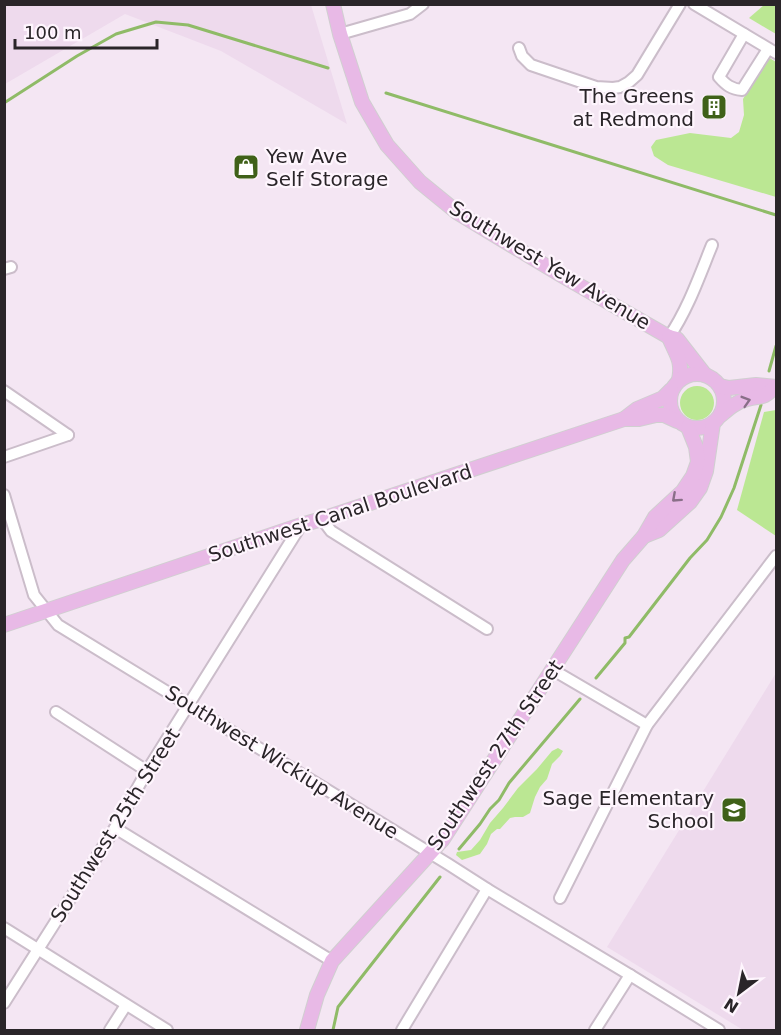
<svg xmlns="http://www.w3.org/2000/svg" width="781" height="1035" viewBox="0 0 781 1035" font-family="'DejaVu Sans',sans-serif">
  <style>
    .built { fill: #eedaed }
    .green { fill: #bbe793 }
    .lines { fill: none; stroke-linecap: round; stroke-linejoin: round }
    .stream { stroke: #8fbb67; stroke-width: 3 }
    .minor-casing { stroke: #cbbdca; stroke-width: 14 }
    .major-casing { stroke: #d0cfd0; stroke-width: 16 }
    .minor { stroke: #fff; stroke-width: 10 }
    .major { stroke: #e8b9e6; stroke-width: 14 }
    .oneway { stroke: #896f88 }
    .labels { text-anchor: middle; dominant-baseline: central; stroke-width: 4.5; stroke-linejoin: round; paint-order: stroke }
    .poi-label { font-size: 20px; fill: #2a2529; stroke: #fef5fd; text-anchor: end }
    .street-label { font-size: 20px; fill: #2a2529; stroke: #fef5fd }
  </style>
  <rect width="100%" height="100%" fill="#f4e6f3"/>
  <g class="built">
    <path d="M5,4l306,1 36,119 -126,-73 -96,-37 -120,70z"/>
    <path d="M776,673v357h-33l-136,-83z"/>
  </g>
  <g class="green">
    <path d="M764,5h12v29l-27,-16z"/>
    <path d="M768,57l8,5v135l-108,-32 -14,-9 -3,-9 5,-7 34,-7 41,5 8,-6 5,-17 -1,-16z"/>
    <circle cx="697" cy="403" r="17"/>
    <path d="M776,410v126l-39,-26 27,-98z"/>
    <path d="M558,748l5,3 -3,5 -8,8 -5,15 -7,8 -5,10 -5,16 -7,4h-8l-5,1 -10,11h-3l-6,5 -4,10 -7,10 -18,6 -6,-5 1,-3 14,-2 9,-10 10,-17 13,-15 15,-20 19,-19 15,-18z"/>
  </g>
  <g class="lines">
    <g class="stream">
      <path d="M386,93l390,122"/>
      <path d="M4,103l73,-47 39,-22 40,-12 32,3 140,43"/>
      <path d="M769,371l7,-25"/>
      <path d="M596,678l29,-35v-5l4,-1 61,-79 17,-18 14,-23 13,-29 27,-83"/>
      <path d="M459,849l21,-25 10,-15 9,-9 10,-17 71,-84"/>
      <path d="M333,1030l5,-23 102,-130"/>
    </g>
    <g class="minor-casing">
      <g id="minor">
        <path d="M694,4l82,49"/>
        <path d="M340,34l70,-20 13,-10"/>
        <path d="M744,34l-25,43c7,8 12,12 23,13l26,-41"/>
        <path d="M519,48l3,8 9,9 65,22 17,1 7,-1 9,-5 8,-7 43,-71"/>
        <path d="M4,269l7,-2"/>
        <path d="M669,337c19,-28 30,-60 43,-92"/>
        <path d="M4,391l64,44"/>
        <path d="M4,457l64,-22"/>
        <path d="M4,495l30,100 24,30 390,239 39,25 143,86 89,55"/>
        <path d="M322,519l9,12 156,98"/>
        <path d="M553,670l94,55"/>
        <path d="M56,712l91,59"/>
        <path d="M115,828l217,133"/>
        <path d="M560,898l87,-173 129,-169"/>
        <path d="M4,928l163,102"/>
        <path d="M4,1003l111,-175 32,-57 154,-246"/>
        <path d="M110,1030l16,-25"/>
        <path d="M402,1030l85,-141"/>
        <path d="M595,1030l35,-55"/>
      </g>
    </g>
    <g class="major-casing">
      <g id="major">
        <path d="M333,4l7,30 22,68 25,43 33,37 38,31 103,62 108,62 8,2 28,36"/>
        <path d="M669,337c7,18 14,23 10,43"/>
        <circle cx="697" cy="401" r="27"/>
        <path d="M720,386l9,2 27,-3 20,2"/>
        <path d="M721,415c8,-7 15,-13 26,-16 13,-4 16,1 26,-11"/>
        <path d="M624,419l13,-10 26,-11 8,-8"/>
        <path d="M644,536l15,-6 31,-28 10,-14 6,-17 7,-48"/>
        <path d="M4,625l297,-100 21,-6 302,-100h15l17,-4h8l13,6"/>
        <path d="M307,1030l10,-35 15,-34 111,-122 180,-279 21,-24 11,-19 28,-26 10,-15 5,-14 -2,-15 -8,-20"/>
      </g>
    </g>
    <use href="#minor" class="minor"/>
    <use href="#major" class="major"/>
  </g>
  <defs><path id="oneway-chevron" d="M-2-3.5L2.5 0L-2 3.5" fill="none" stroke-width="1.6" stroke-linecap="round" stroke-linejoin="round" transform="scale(1.5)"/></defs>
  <g class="oneway">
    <use href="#oneway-chevron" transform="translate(746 401) rotate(-17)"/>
    <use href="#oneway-chevron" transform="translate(676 498) rotate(138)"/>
  </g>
  <defs>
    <g id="building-square" transform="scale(1.35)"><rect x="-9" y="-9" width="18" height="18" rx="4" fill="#3f6118" stroke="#fef5fd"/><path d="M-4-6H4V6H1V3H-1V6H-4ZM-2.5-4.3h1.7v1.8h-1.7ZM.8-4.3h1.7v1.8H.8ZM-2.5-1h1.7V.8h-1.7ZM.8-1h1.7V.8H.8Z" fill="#fff"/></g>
    <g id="shop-square" transform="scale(1.35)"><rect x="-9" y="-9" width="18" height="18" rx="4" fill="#3f6118" stroke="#fef5fd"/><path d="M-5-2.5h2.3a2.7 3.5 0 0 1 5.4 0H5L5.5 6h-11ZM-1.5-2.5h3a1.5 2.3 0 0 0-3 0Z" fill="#fff"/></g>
    <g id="school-square" transform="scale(1.35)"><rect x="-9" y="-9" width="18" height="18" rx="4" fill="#3f6118" stroke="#fef5fd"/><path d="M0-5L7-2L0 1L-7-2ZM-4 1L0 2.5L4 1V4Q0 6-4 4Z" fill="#fff"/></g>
  </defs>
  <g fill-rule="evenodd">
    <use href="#building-square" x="714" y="107"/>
    <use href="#shop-square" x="246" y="167"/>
    <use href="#school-square" x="734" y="810"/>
  </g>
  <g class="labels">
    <g class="poi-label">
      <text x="694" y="96">The Greens<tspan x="694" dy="23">at Redmond</tspan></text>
      <text x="266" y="156" text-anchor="start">Yew Ave<tspan x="266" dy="23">Self Storage</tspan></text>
      <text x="714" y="798">Sage Elementary<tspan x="714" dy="23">School</tspan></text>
    </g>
    <g class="street-label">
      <text transform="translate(550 265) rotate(31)">Southwest Yew Avenue</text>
      <text transform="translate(340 513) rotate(-18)">Southwest Canal Boulevard</text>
      <text transform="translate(495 755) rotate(-56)">Southwest 27th Street</text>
      <text transform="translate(282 762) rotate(32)">Southwest Wickiup Avenue</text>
      <text transform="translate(115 825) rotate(-58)">Southwest 25th Street</text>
    </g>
  </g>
  <rect width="781" height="1035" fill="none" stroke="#2a2529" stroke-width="12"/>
  <g transform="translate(739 993) rotate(212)" stroke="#fef5fd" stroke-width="4.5" paint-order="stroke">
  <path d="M0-4.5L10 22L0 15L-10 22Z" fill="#2a2529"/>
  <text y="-9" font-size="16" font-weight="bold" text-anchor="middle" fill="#2a2529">N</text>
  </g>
  <path d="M15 39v9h142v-9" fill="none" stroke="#2a2529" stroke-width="3"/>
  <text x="24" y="39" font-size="18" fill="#2a2529" stroke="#fef5fd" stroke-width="4.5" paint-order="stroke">100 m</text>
</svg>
